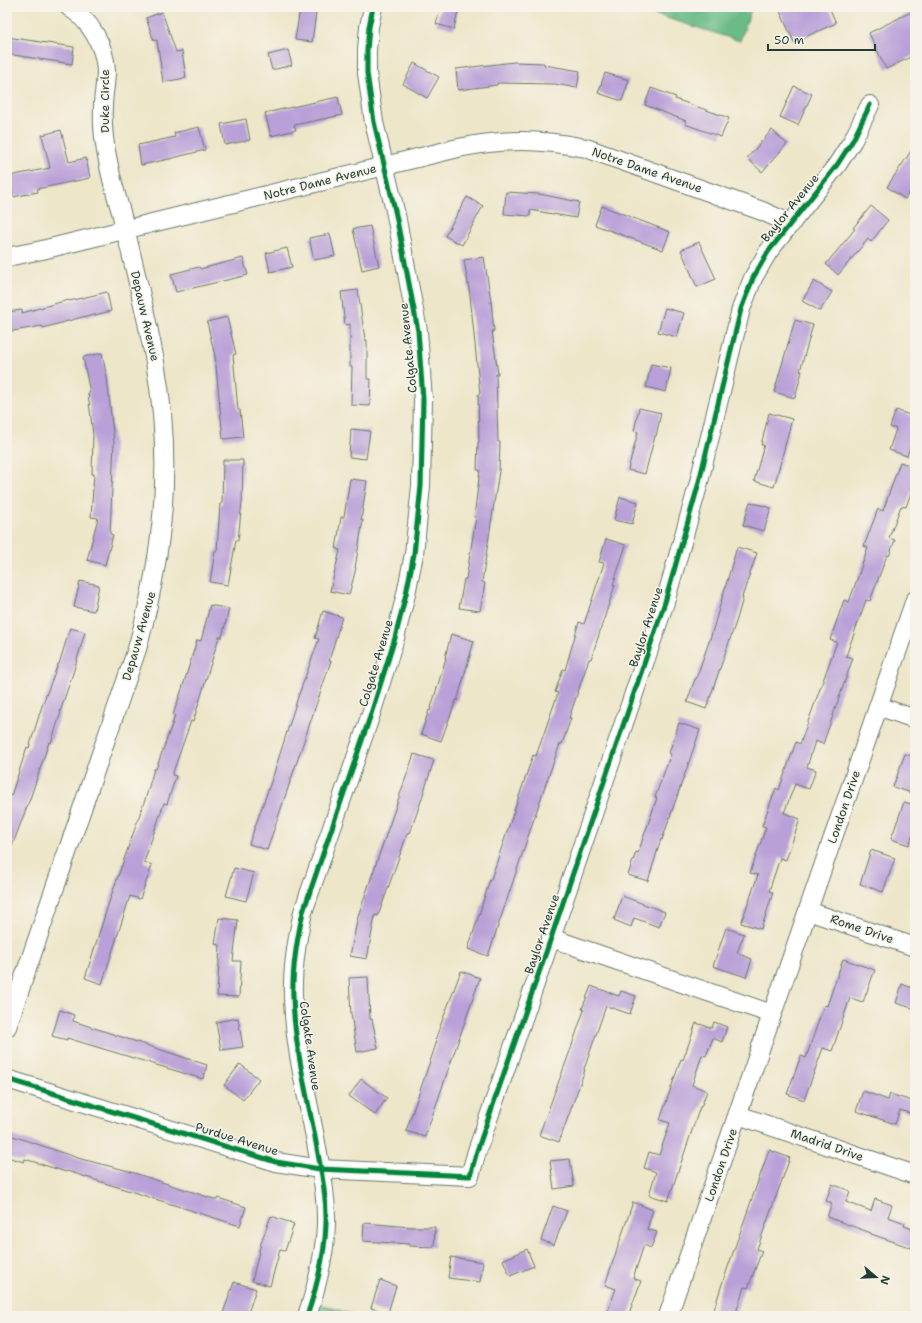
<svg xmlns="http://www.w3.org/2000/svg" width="922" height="1323" viewBox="0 0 922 1323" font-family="'Shantell Sans',sans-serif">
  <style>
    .forest { fill: #6bbb86; stroke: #457c5d }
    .building { fill: #b9a0d8 }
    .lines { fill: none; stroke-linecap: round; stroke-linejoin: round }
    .minor-casing { stroke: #677868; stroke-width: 20 }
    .minor { stroke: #fff; stroke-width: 18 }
    .cycleway-casing { stroke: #f7f3e8; stroke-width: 8 }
    .cycleway { stroke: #00873e; stroke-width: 5 }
    .labels { text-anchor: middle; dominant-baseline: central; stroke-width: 3; stroke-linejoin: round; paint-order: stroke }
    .street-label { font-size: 12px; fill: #1f3d34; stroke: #f7f3e8 }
  </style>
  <rect width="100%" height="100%" fill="#f7f3e8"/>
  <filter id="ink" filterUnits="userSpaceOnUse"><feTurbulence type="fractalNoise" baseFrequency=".025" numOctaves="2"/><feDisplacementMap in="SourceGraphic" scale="8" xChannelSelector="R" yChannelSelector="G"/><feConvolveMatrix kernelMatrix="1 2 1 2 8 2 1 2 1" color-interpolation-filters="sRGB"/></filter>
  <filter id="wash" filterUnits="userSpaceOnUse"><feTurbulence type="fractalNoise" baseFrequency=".012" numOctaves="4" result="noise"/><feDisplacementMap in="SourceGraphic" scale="16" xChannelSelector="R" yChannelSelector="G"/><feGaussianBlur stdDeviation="0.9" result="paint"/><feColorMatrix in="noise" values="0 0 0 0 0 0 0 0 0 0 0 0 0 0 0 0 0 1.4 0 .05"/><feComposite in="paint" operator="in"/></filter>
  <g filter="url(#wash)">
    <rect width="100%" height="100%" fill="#ede6c9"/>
    <g class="forest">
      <path d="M631,7h121l-12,34z"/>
      <path d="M312,1301l44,15h-49z"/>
    </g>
    <g id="blocks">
      <g class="building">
        <path d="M441,7h18l-5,22 -18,-5z"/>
        <path d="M778,7h51l7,16 -42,19z"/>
        <path d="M300,9l16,3 -4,30 -17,-2z"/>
        <path d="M915,10v45l-29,14 -17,-36z"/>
        <path d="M162,12l14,40 6,-1 4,27 -23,4 -6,-42 -3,1 -8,-23z"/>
        <path d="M7,37l67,10 -2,17 -65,-10z"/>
        <path d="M288,50l4,15 -20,5 -4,-15z"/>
        <path d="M514,62l30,1v2l36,6 -3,17 -22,-4 -58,-1v2l-39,5 -2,-21z"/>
        <path d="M414,63l25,14 -12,21 -24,-14z"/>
        <path d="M605,73l24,7 -7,21 -24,-8z"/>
        <path d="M794,86l18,8 -14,31 -18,-8z"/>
        <path d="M651,88l25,9 -1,2 54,19 -8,19 -36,-13 1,-3 -41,-16z"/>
        <path d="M338,97l4,18 -48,10 2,5 -25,6 -6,-23z"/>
        <path d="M246,119l4,21 -25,5 -4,-21z"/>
        <path d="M199,127l6,23 -36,9 -28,6 -3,-20 37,-8 -1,-4z"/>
        <path d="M61,130l8,32 17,-4 4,20 -53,11 1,3 -25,5 -4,-21 41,-8 -8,-33z"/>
        <path d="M772,130l15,14 -25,28 -15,-14z"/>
        <path d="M915,145v39l-10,15 -18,-12z"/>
        <path d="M506,192l33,2 40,8 -3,16 -46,-8v6l-26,-2z"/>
        <path d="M467,197l16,9 -21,39 -17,-9z"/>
        <path d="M602,206l68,26 -7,18 -68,-25z"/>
        <path d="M871,206l17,14 -17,22 -3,-3 -30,36 -12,-11 29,-35 -2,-1z"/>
        <path d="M370,226l9,40 -17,4 -9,-41z"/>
        <path d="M330,234l5,22 -21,4 -5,-22z"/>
        <path d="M699,242l17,37 -19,8 -16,-37z"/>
        <path d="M287,248l5,19 -22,5 -4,-19z"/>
        <path d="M484,257l7,44 3,30h-2l6,43h-2l2,68h2l-1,29 -17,111 3,1 -5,28 -21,-3 5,-29h2l10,-62h-2l6,-47h-3l1,-28h1l-1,-48h2l-10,-99 -6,-35z"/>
        <path d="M243,258l5,17 -72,17 -5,-18 28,-7 1,2z"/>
        <path d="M814,281l18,11 -12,19 -18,-10z"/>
        <path d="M358,290l7,50h2v39h4l-1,27 -19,-1 1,-38h-2v-43l-5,1 -4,-33z"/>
        <path d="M107,292l4,19 -25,6v-1l-43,12 -1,-2 -35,6v-20l15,-2v3l46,-13 1,1z"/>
        <path d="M665,308l19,5 -7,24 -19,-5z"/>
        <path d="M227,317l9,37 -3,1 5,55h2l3,27 -20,2 -8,-83 -8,-34z"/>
        <path d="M795,320l18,5 -13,46h2l-7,27 -21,-6z"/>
        <path d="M102,353l5,25 7,64 -4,92 3,1 -8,30 -18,-5 11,-42 -7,-1 3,-43h-2l1,-39 -5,-42h2l-7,-36z"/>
        <path d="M651,364l20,4 -5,24 -20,-5z"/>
        <path d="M639,408l22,5 -5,23h-1l-10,38 -17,-4 10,-38 -4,-1z"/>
        <path d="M896,410l19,7v16l-8,23 -18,-6 7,-21 -6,-2z"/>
        <path d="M769,413l23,6 -18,68 -20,-6 10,-36h-3z"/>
        <path d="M351,429l19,2 -4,28 -17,-2z"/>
        <path d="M223,460h20l-1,41 -4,40 -2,-1 -8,45 -18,-3 5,-31h2l3,-47h2z"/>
        <path d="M900,462l15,5v14l-9,26 -5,-1 -12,32 6,2 -6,16 -2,-1 -17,46 -4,-1 -20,56 7,2 -30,86 -8,-3 -8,26 9,3 -7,19 -14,-5 -11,29 16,6 -14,41 -6,-2 -11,33 4,2 -12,36 -20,-6 17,-48 -8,-2 16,-46 -4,-1 14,-38 3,2 17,-48 4,2 37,-102 -7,-2 14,-40 5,2 19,-54 -4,-2 14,-37 5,2z"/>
        <path d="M350,479l17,2 -6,39h2l-8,48h1l-7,27 -19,-4 10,-41 -4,-1 5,-32h3z"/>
        <path d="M620,497l18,5 -6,22 -18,-4z"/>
        <path d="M750,502l21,6 -7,23 -21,-6z"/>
        <path d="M606,539l20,6 -13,40h2l-24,74h-2l-20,59h2l-9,26h-2l-15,42 -57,170 -20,-7 12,-37 10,-33h1l42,-124 3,1 22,-63 -3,-1 8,-23 2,1 14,-48 5,2 20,-61 -5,-1z"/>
        <path d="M737,547l20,6 -15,44 1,1 -7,24 -30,87 -19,-7 8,-23h1l15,-43z"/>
        <path d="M80,581l19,4 -5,26 -20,-4z"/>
        <path d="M210,605l19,4 -7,28h-3l-26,85 -2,-1 -19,54 4,1 -9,28 -3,-1 -20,59 8,3 -12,34 -10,-3 -28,88 -17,-6 25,-79 36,-102 8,-28h2l19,-53 -2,-1 9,-26 15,-49 4,1z"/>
        <path d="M323,611l19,6 -13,44h2l-64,189 -18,-6 24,-68 25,-79 21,-58 -4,-1z"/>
        <path d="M70,628l15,4 -11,38 -14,42h1l-10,31 -2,-1 -18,54 -23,61h-1v-53l3,-9 1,1 16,-49 2,1 13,-42 16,-42h1z"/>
        <path d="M451,634l23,7 -17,60 -1,-1 -15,41 -20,-7 8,-24 1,1 16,-53h-1z"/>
        <path d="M679,723l21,7 -38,110 -1,-1 -13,42 -20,-6 8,-23 2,1 19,-55 -2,-1 16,-43 -2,-1z"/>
        <path d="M414,754l20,6 -14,44 -10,29 -2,-1 -30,84 -3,-1 -8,44 -17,-3 8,-40z"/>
        <path d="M905,754l10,3v37l-22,-7z"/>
        <path d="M904,802l11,3v24l-6,16 -18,-6z"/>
        <path d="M871,850l24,8 -12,34 -23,-8z"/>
        <path d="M234,868l20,5 -8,28 -20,-5z"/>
        <path d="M622,896l43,16 -6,15 -25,-9 -3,9 -17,-7z"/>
        <path d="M219,918l19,2 -5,41h8l-2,36 -22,-1 3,-51 -5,-1z"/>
        <path d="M726,928l18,6 -7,19 15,6 -6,18 -33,-11z"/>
        <path d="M843,959l32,11 -12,32 -13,-4 -18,53 -9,-3 -19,52 -17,-6 14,-38 5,2 18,-53 3,1z"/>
        <path d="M461,971l19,7 -55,159 -19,-6 31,-90 -2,-1z"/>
        <path d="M368,977l2,42h2l6,29 -21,4 -6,-38 -2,-36z"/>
        <path d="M902,984l13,5v20l-19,-6z"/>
        <path d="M591,986l28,10 2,-5 15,5 -6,18 -24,-8 -22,63 1,1 -26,72 -20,-7 31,-84 14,-41 -2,-1z"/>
        <path d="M60,1010l14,5 -1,6 134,44 -4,14 -136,-41v2l-15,-4z"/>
        <path d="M238,1018l5,29 -22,3 -5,-28z"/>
        <path d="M714,1022l13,5 -5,15 -9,-4 -7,18 -4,-1 -10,30 15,6 -6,16h-1l-32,94 -19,-6 7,-23 -12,-4 5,-16 10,3 11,-32 -10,-3 21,-61 2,1 13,-37 16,5z"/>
        <path d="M240,1064l19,15 -16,21 -19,-15z"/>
        <path d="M361,1079l26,19 -12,17 -26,-19z"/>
        <path d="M863,1091l25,9 2,-6 25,8v13l-15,-5 -5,14 -39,-13z"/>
        <path d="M7,1134l74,25 44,11 92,30 1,-2 28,9 -6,19 -173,-55 -1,1 -41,-13 -1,3 -17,-5z"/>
        <path d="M769,1150l21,8 -33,91 5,2 -14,37 -4,-1 -9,29h-23l9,-29z"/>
        <path d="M570,1159l4,27 -20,3 -4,-28z"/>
        <path d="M832,1184l18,7 -4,11 25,9 4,-12 17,6 -4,12 17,6 -1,3 11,4v19l-44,-15v-1l-44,-16 5,-14 -6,-2z"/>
        <path d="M633,1202l20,8 -6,19 10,3 -6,16 -7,-3 -11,33 8,3 -13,35h-22l10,-27 -11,-4z"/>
        <path d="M553,1206l14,5 -13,34 -13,-5z"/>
        <path d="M271,1216l23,8 -9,27 -5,-1 -10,36 -18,-5 9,-38z"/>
        <path d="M364,1223l46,4h25l-1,20 -25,-1v-2l-46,-3z"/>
        <path d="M527,1249l7,17 -24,10 -7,-16z"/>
        <path d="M451,1257l32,5 -3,20 -32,-4z"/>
        <path d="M380,1280l16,6 -8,27 -17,-5z"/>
        <path d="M234,1282l22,7 -9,27h-25z"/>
      </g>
    </g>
  </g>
  <g filter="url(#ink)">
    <use href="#blocks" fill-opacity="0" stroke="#677868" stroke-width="1"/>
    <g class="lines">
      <g class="minor-casing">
        <g id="minor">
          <path d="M7,257l35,-7 416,-102c21,-4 43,-7 64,-7 22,0 43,3 64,7l176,63 29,13"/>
          <path d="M878,706l37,13"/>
          <path d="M808,911l107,36"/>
          <path d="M551,938l221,76"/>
          <path d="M7,1027l130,-378c27,-97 36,-188 18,-287 -9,-50 -22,-100 -34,-150 -5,-17 -10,-34 -13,-51 -4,-18 -6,-36 -5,-54 0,-12 3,-24 3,-36 -1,-25 -16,-51 -37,-64"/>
          <path d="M7,1079l269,83 44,7 150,7 7,-25 74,-213 114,-336 33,-116 43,-177 12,-31 15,-26 69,-87 16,-25 17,-35"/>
          <path d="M738,1115l177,60"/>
          <path d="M307,1316c10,-30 18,-60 19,-92 1,-29 -6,-58 -11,-87 -9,-46 -21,-94 -22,-141 -1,-28 4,-57 10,-84l67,-195 25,-79 11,-44 8,-40 7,-68 2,-86 -5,-69 -22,-116 -22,-93 -7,-49v-23l2,-23 4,-20"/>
          <path d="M668,1316l247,-716"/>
        </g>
      </g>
      <use href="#minor" class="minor"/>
      <g class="cycleway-casing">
        <g id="cycleway">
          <path d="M7,1079l269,83 44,7 150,7 7,-25 74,-213 114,-336 33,-116 43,-177 12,-31 15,-26 69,-87 16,-25 17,-35"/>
          <path d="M307,1316c10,-30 18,-60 19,-92 1,-29 -6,-58 -11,-87 -9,-46 -21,-94 -22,-141 -1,-28 4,-57 10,-84l67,-195 25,-79 11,-44 8,-40 7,-68 2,-86 -5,-69 -22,-116 -22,-93 -7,-49v-23l2,-23 4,-20"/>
        </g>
      </g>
      <use href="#cycleway" class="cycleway"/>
    </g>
  </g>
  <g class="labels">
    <g class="street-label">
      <text transform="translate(105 101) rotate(-90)">Duke Circle</text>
      <text transform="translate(647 170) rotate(19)">Notre Dame Avenue</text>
      <text transform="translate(320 182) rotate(-14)">Notre Dame Avenue</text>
      <text transform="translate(790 208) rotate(-51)">Baylor Avenue</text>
      <text transform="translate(145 316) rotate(77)">Depauw Avenue</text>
      <text transform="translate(408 348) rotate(-96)">Colgate Avenue</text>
      <text transform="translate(646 627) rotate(-72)">Baylor Avenue</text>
      <text transform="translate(139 636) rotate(-74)">Depauw Avenue</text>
      <text transform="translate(376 663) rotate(-73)">Colgate Avenue</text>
      <text transform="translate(844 807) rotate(-71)">London Drive</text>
      <text transform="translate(862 929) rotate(19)">Rome Drive</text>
      <text transform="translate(542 934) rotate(-71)">Baylor Avenue</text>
      <text transform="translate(310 1046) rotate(82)">Colgate Avenue</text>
      <text transform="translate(237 1139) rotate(17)">Purdue Avenue</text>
      <text transform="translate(827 1145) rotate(19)">Madrid Drive</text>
      <text transform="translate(721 1165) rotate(-71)">London Drive</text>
    </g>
  </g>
  <rect width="922" height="1323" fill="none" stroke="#f7f3e8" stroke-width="24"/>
  <g transform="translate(876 1277) rotate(109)" stroke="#f7f3e8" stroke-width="3" paint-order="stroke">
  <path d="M0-3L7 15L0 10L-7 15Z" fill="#1f3d34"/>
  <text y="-6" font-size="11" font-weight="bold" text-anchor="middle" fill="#1f3d34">N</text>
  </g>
  <path d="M768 44v6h107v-6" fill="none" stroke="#1f3d34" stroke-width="2"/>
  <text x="774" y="44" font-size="12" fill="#1f3d34" stroke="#f7f3e8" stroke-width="3" paint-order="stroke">50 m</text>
</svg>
